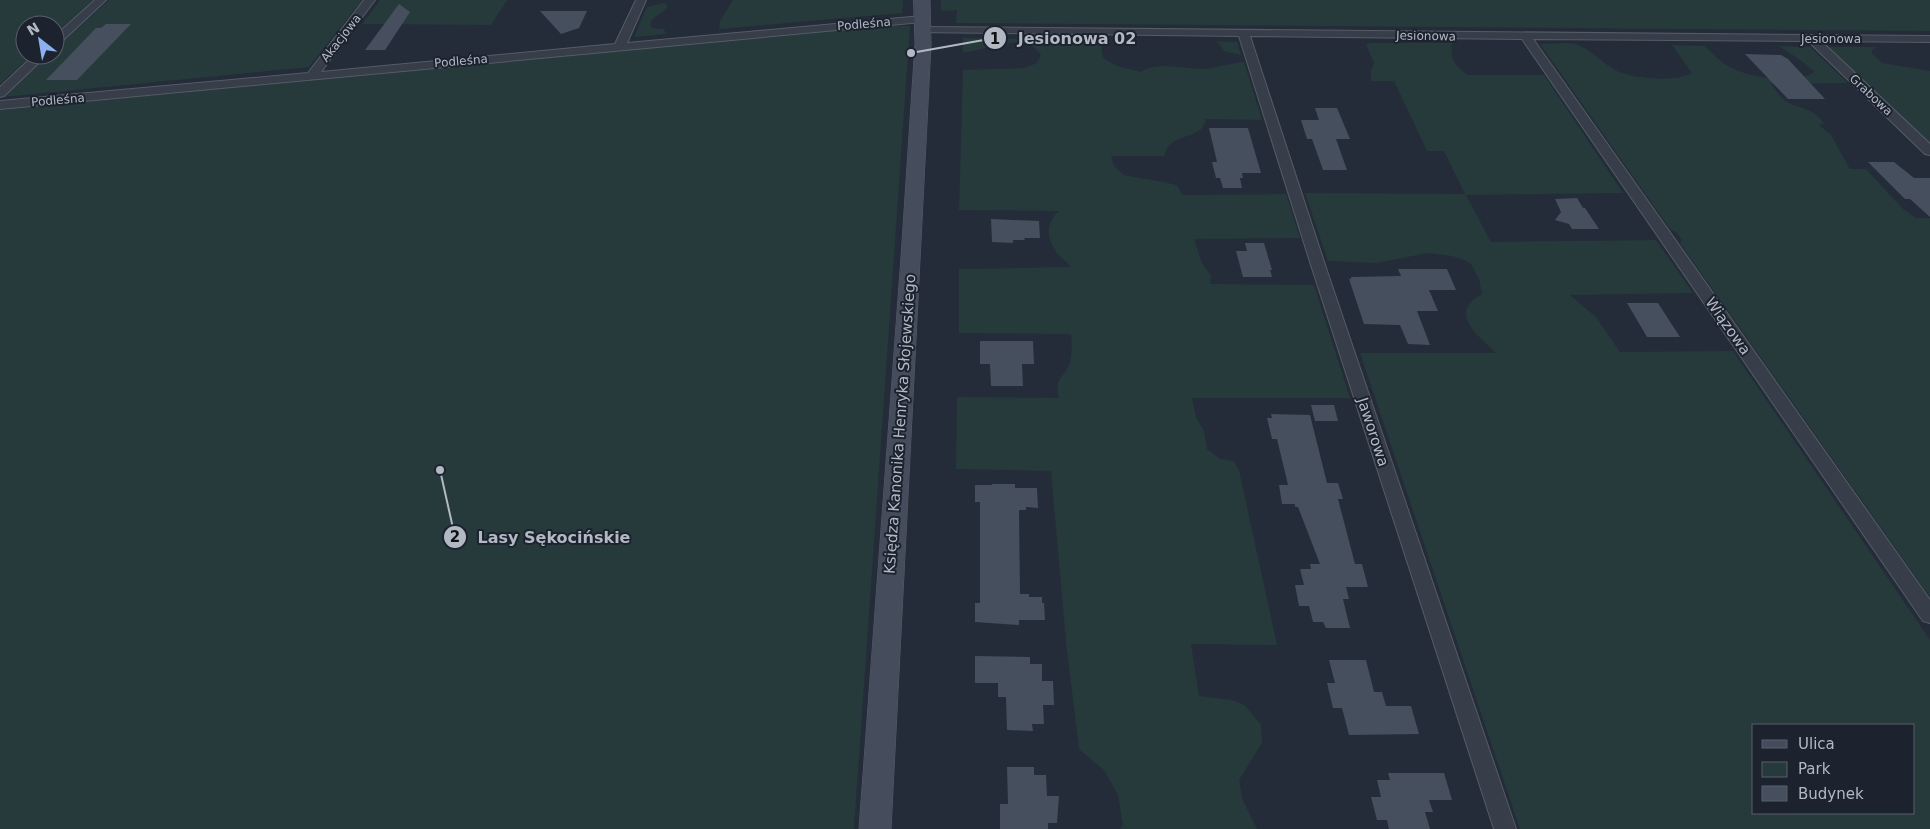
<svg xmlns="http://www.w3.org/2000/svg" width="1930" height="829" viewBox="0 0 1930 829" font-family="'DejaVu Sans',sans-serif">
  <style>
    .green { fill: #26393b; fill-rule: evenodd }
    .building { fill: #454f5d }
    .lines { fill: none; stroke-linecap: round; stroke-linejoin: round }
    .street-casing { stroke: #555c67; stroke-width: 2 }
    .secondary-casing { stroke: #555c67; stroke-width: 1 }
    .street { fill: #373e49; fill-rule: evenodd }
    .secondary { fill: #454d5c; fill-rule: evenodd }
    .labels { text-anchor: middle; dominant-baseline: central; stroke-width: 4; stroke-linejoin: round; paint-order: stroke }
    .far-street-label { font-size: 12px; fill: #b2b9c5; stroke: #1c232e }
    .street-label { font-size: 15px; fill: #b2b9c5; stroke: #1c232e }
    .leader { fill: none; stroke: #b2b9c5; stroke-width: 2 }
    .callout-dot { fill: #b2b9c5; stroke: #1c232e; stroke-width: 2 }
    .mark-label { font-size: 15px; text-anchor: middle; font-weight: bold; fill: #111 }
    .callout-label { font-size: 16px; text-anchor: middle; font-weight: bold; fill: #b2b9c5; stroke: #1c232e; stroke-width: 4; stroke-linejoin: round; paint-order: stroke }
  </style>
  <rect width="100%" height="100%" fill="#242c39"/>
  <g class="green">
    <path d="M0,0h93l-38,34v-9h-30v30h7l-32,29z"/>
    <path d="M109,0h253l-53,67 -306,30 46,-42h6v-6z"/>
    <path d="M380,0h127l-16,25 -129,-1z"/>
    <path d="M733,0h170l-1,13 -183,16 1,-8z"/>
    <path d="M941,0h989v31l-974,-8 1,-13 -16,1z"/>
    <path d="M664,3l4,4 -16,13 -2,5 2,3 12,1 2,5 -32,3 13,-30z"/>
    <path d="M872,26h38l-56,803h-854v-719z"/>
    <path d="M963,38l137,2 3,18 14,8 24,6c12,-11 47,-3 63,-3 13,-1 26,-6 40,-7l18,58 -56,-1c-4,24 -35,10 -42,37h-53l3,10 10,9 49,9 5,2 4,9 104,-1 14,44 -106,1 8,24 9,13 -1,8 104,1 36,113h-158l4,19 8,14 3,18 13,10 14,2 5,9 38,175 -86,-1 8,52 33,4 13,5 16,20 1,18 -23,37 4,21 14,28h-137l3,-4 -5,-30 -14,-25 -25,-21 -13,-107 -15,-171 -95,-2 1,-72 102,1c-6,-22 6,-19 11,-36 2,-9 2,-19 1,-28l-112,-1v-64l112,-2c-4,-6 -13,-11 -16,-17 -10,-16 -8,-28 4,-39l-100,-1 4,-140 62,-2 12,-5 4,-8c-3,-3 -7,-9 -12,-11 -18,-7 -48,8 -66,8z"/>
    <path d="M1217,41l20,1 4,13 -17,-4z"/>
    <path d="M1372,43h80c-2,19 3,20 15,32h77l79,118 -157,2 25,47 165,-2 37,53 -123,2 26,22 24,35 113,-1 197,289v189h-410l-160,-476h136c-16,-16 -50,-40 -14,-59l-3,-15 -7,-14 -8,-5 -12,-4 -24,-3 -51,10 -49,-2 -23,-68 160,1 -21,-43h-17l-33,-70h-23v-10l3,-8 -8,-19zM1914,725v88h-160v-88z"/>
    <path d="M1540,44c11,0 25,-2 35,0 15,4 28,20 42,27 17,8 60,11 75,2l-20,-28 32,1c8,6 15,15 24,20 18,11 68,20 86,6l-11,-10 -24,-16 31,1 38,36 -77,1c4,5 8,12 13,16 15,10 29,6 40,24l-5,1 12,10 19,34h16l36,39 14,10h14v379l-250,-354 2,-3 -6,-8 -6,-3z"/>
    <path d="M1827,47h50l-5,3v4l10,9 48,8v72z"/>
  </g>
  <g class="building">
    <path d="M399,4l11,8 -25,38h-20z"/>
    <path d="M540,11h47l-8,17 -18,6z"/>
    <path d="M106,24h25l-54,56h-31l50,-52h5z"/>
    <path d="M1745,54l36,1 7,4 37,40h-37z"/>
    <path d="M1315,108h22l13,31h-14l11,31h-24l-11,-31h-5l-6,-19h18z"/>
    <path d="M1209,128h39l13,45h-19l1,5h-3l2,10h-19l-3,-10h-4l-4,-16h5z"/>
    <path d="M1868,162h26l20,16h16v39l-20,-18h-5z"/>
    <path d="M1577,198l6,10h2l14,21h-27l-3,-5 -14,-4 6,-8 -6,-13z"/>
    <path d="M991,219l48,2 1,17h-16l1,2h-12v3l-21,-1z"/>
    <path d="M1245,243h19l8,27h-2l2,7h-29l-7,-26h11z"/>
    <path d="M1398,269h49l9,21h-27l9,21h-21l13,34 -22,-1 -8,-19 -36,-1 -15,-45h2v-2l50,-1z"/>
    <path d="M1627,303h31l22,34h-33z"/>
    <path d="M980,341h53l1,23h-12l1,22h-32l-1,-22h-10z"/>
    <path d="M1311,405h23l4,16h-23z"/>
    <path d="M1271,414l39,1 17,68h11l5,16h-5l17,65h7l6,23h-22l3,12h-6l7,29h-24l-3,-6h-10l-4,-16h-10l-4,-21h9l-4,-16h11l-1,-5h10l-22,-57h-3v-3h-13l-3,-19h9l-11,-46h-5l-5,-21h5z"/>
    <path d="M992,484h23v4h22l1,20 -12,-1v3h-7l1,84h9v3h13v6h2l1,17h-26v5l-44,-3v-19h5v-101h-5v-17h17z"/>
    <path d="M975,656l55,1v7h12v17h11l1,24h-11l1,19h-12l1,7 -26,-1 -1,-33h-8v-14h-23z"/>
    <path d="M1329,660h37l8,32h8l4,14h25l8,28 -70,1 -7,-27h-9l-6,-25h8z"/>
    <path d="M1007,767h27v8h12l1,21h12l-2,27h-9v6h-48v-25h8z"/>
    <path d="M1388,773h56l8,27h-23l4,12h-8l5,17h-41l-2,-9h-10l-6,-23h10l-4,-17h13z"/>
  </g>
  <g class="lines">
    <g class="street-casing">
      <g id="street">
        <path d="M95,0h11l-47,44 -4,1v-9z"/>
        <path d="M364,0h11l-54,72 294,-28 21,-44h10l-19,43 295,-27 6,3 -6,3 -922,87v-8l308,-28z"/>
        <path d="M922,27l1008,9v6l-109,-1 109,103v11l-5,-1 -117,-113 -275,-2 397,561v23l-7,-2 -401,-582 -272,-3 75,229 191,564h-22l-183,-564 -72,-229 -321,-4 -2,-2 2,-2z"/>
        <path d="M34,55h13l-43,41 -4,1v-10z"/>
      </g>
    </g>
    <g class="secondary-casing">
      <path id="secondary" d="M914,0h16l1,44 -40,785h-32l42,-571 14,-214z"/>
    </g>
    <use href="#street" class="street"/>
    <use href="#secondary" class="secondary"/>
  </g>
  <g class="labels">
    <g class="far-street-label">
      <text transform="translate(864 24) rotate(-5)">Podleśna</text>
      <text transform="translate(1426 36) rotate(1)">Jesionowa</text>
      <text transform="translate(341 38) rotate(-52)">Akacjowa</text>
      <text x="1831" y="39">Jesionowa</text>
      <text transform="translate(461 61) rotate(-5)">Podleśna</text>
      <text transform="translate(1871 95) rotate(43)">Grabowa</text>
      <text transform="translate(58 100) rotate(-5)">Podleśna</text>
    </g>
    <g class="street-label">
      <text transform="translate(1728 326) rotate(55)">Wiązowa</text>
      <text transform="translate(900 424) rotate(-86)">Księdza Kanonika Henryka Słojewskiego</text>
      <text transform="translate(1373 432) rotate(72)">Jaworowa</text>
    </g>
  </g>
  <path class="leader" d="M911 53L995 38M440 470L455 537"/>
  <g class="callout-dot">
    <circle cx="911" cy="53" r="5"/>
    <circle cx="440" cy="470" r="5"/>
    <circle cx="995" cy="38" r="12"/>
    <circle cx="455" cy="537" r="12"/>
  </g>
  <g class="mark-label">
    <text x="995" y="44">1</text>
    <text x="455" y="542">2</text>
  </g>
  <g class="callout-label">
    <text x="1077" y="44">Jesionowa 02</text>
    <text x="554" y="543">Lasy Sękocińskie</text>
  </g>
  <rect x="1752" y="724" width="162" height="90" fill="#1c232e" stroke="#585f6a"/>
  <rect x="1762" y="740" width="25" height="8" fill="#454d5c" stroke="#585f6a"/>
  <text x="1798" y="749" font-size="15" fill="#b2b9c5">Ulica</text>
  <rect x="1762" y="762" width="25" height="15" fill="#26393b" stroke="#585f6a"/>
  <text x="1798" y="774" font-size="15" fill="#b2b9c5">Park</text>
  <rect x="1762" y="786" width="25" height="15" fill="#454f5d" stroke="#585f6a"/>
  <text x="1798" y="799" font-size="15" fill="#b2b9c5">Budynek</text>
  <g transform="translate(40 40) rotate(329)"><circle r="24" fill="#1c232e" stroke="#585f6a"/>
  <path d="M0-4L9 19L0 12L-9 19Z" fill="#8db1f0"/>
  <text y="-8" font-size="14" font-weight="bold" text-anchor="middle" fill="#b2b9c5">N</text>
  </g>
</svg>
